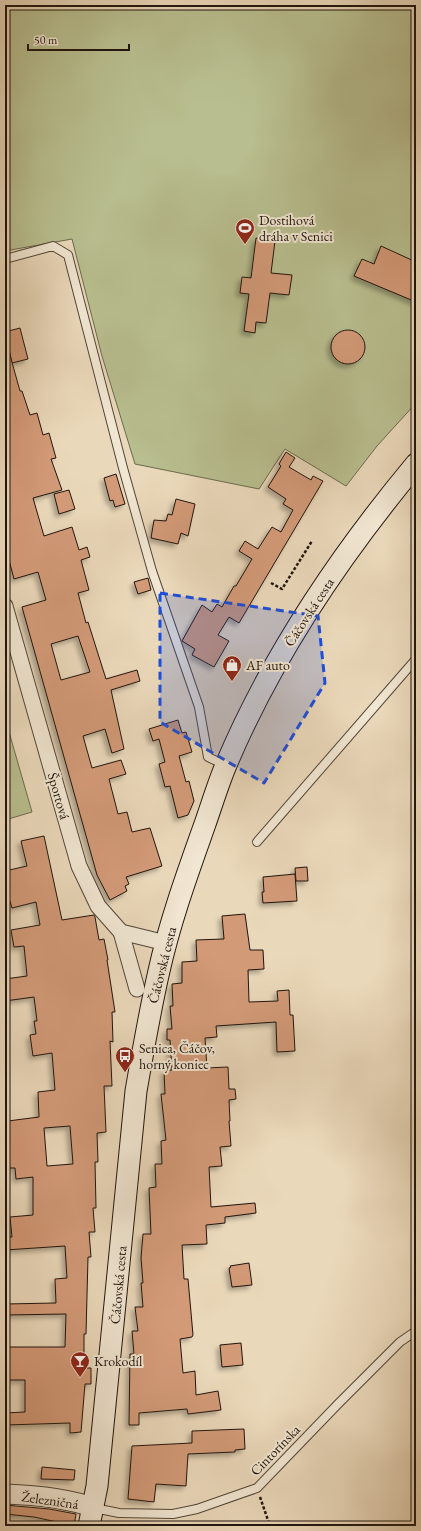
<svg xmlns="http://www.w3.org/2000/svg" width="421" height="1531" viewBox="0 0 421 1531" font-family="'EB Garamond',serif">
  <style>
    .green { fill: #b8be8f; stroke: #6c6a4e }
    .building { fill: #d39a78; stroke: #20150e; fill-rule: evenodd; filter: url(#shadow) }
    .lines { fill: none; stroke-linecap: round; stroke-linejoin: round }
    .service-casing { stroke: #524639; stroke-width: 10 }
    .minor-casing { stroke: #524639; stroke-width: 17 }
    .tertiary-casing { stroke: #524639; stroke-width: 21 }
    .secondary-casing { stroke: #20150e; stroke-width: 23 }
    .path { stroke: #20150e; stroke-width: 2.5; stroke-dasharray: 3 2; stroke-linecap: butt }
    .service { stroke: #f1e6d2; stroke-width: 8 }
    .minor { stroke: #f1e6d2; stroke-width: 15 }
    .tertiary { stroke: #f1e6d2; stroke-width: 19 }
    .secondary { stroke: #f1e6d2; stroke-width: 21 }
    .marked { fill: #1d4ed8; fill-opacity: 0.2; stroke: #1d4ed8; stroke-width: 3; stroke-dasharray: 8 5; stroke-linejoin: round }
    .labels { text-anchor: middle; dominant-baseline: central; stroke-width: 4; stroke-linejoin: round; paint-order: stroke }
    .poi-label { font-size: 14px; fill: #20150e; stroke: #f1e6d2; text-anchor: start }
    .street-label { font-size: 14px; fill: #20150e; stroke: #f1e6d2 }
  </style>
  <defs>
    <filter id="shadow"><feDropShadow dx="-3.5" dy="3.5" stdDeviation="2" flood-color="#0004"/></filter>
  </defs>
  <rect width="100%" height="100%" fill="#ead8ba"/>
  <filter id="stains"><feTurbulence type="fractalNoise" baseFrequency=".005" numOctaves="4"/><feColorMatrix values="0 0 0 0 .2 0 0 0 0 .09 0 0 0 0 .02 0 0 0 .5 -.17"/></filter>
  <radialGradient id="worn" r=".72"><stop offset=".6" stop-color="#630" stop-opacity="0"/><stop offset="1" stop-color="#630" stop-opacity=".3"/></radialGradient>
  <g class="green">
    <path d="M5,5h411v398l-39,43 -31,40 -61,-37 -26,40 -124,-25 -33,-108 -30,-117 -67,12z"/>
    <path d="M5,718l27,94 -27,8z"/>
  </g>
  <g class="building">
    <path d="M256,238l19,3 -4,32 21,2 -3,20 -19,-2 -4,30 -10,-1 -1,11 -11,-2 5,-37 -9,-1 2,-16 9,1z"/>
    <path d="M381,246l35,16v40l-62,-26 8,-17 12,5z"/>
    <path d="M20,328l8,31 -16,4 -7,-31z"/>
    <circle cx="348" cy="347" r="17"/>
    <path d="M5,348h3l12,43h2l8,24 7,-2 6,22 6,-2 7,25 -5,1 11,31 -29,8 11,38 28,-9 7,23 8,-3 3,10 -9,3 8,30 -11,3 8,30 2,-1 18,57 31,-9 3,11 -29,9 13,59 -12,4 -7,-24 -22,7 9,32 29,-8 5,14 -17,5 9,35 9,-2 5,20 18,-4 12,38 -36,11 3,7 -4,2 2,5 -17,9 -13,-25 -75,-268 24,-7 -8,-28 -24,7 -9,-34zM78,636l12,36 -29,8 -10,-36z"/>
    <path d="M286,452l9,6 -6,9 22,13 2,-4 10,5 -84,142 -10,-6 -11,18 11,6 -15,26 -22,-12 3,-6 -13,-8 20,-36 10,7 5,-8 5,3 12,-21h2l16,-27 -13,-8 6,-10 13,8 14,-22 9,5 12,-22 -10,-6 3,-5 -18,-12 13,-21 -2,-2z"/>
    <path d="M116,474l9,30 -10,3 -2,-7 -3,1 -6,-23z"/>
    <path d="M69,490l6,19 -16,5 -5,-20z"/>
    <path d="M176,499l19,5 -7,32 -7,-3 -3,11 -27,-6 3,-18 12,1 2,-7 4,1z"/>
    <path d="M148,578l3,12 -13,4 -4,-12z"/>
    <path d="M178,720l4,13 4,-1 6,20 -13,4 7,26 3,-1 5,20 -6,14 -10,3 -8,-32 -5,1 -6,-23 6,-2 -6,-23 -6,2 -4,-12z"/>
    <path d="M44,836l18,84 32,-5 1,2 4,23 5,-1 4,21h-1l8,52h-3l1,30 -3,-1 2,45h-8l2,46 -9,1 1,29h-3l1,46h-3l2,24h-6l2,25h-3l-2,77h-2v34h7v16h-6l-4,48 -11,1v-10l-65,2v-12l20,-1v-32h-20v-33h60l1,-33 -61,1v-11l51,-1 -1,-24 12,-1 -2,-32 -60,4v-13h7l-2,-20 23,-2v-38l-17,2 -1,-11h-6l-3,-23h3l-1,-24 31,-4 -1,-25 17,-2 -3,-37 -19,3 -3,-21 6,-1 -2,-13h3l-3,-24 -29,4v-22l22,-3 -3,-30 -10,1 -3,-17 29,-5 -4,-23 -24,6 -2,-7 -5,1v-31l22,-5 -6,-25zM70,1126l3,38 -26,2 -3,-38z"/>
    <path d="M307,867l1,14h-12l-1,-13z"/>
    <path d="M295,874l2,27 -34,2 -1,-11h2l-1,-15z"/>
    <path d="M245,914l5,36h13l1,19 -16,1 1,32 29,-1 -1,-10 12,-1 1,25h3l2,36 -18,1 -1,-30 -60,4 1,11 -12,1 2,30 21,-1 1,22h6l1,10 -7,1 1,21h-1l2,25 -11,1 2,19 -13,1 2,40 44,-4 1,10 -31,4v6l-19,2 1,19 -25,1 2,34h4l5,56 -1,2 -12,2 3,34 12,-2 1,24 22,-4 3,19 -33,4 -1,-5 -48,4v12h-10l1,-71h4l-2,-23h6l-3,-24h8l-2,-24h2l-2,-25 2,-24h8l-2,-46 7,-1 -1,-23h7l-1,-23 5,-1 -5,-46h4l-1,-23 8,-1 -2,-30h-3v-11h5l-2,-23h3l-1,-22 10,-1v-21l15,-1 -1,-21 28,-1 -2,-23z"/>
    <path d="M249,1263l3,22 -20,2 -3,-19 2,-1 -1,-1z"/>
    <path d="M241,1343l2,22 -21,2 -2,-22z"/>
    <path d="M244,1429l1,20 -10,1v2l-47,2 -2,32 -30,-2 -2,18 -26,-3 4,-53 60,-3v-12z"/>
    <path d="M42,1467l33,3 -1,10 -33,-1z"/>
    <path d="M5,1505l44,4 27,5 -2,12h-17v-4l-23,-5 -29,-3z"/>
  </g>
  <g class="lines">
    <g class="service-casing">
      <g id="service">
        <path d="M5,259l48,-13 15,9 55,213 29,103 47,136 9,50 17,8"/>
        <path d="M257,842l159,-183"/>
        <path d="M94,1508l25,5 54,1 24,-5 60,-21 81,-84 62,-62 16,-11"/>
      </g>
    </g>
    <g class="minor-casing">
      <g id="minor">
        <path d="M5,606l74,260 19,40 23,26 45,11"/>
        <path d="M121,932l16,57"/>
      </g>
    </g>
    <g class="tertiary-casing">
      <path id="tertiary" d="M5,1494c28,1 63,4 89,14"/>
    </g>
    <g class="secondary-casing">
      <path id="secondary" d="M89,1526l8,-40 39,-395c7,-40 14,-81 23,-120 11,-50 29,-99 46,-147 7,-20 13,-40 21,-59 45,-107 116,-212 190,-301"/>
    </g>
    <g class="path">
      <path d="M271,583l11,6 30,-48"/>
      <path d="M260,1497l10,29"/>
    </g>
    <use href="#service" class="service"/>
    <use href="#minor" class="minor"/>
    <use href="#tertiary" class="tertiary"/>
    <use href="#secondary" class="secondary"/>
  </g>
  <path class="marked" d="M160,593l158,23 7,67 -61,100 -104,-61z"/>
  <defs>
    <g id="stadium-pin" transform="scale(1)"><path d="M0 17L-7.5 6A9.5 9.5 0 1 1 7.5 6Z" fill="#8f2418" stroke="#f1e6d2"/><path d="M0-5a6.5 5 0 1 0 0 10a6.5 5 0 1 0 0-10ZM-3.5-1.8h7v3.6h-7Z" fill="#fff"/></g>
    <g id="shop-pin" transform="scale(1)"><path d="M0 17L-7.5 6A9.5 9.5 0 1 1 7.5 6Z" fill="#8f2418" stroke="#f1e6d2"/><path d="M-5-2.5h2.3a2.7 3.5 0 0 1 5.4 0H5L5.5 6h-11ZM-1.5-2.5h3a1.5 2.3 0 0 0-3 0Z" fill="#fff"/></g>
    <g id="bus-pin" transform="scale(1)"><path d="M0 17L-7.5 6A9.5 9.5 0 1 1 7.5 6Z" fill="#8f2418" stroke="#f1e6d2"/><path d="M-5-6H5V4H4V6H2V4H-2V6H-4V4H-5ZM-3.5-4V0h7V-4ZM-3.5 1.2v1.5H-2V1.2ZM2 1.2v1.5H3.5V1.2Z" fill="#fff"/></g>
    <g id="bar-pin" transform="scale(1)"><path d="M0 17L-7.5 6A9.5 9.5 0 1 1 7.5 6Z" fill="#8f2418" stroke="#f1e6d2"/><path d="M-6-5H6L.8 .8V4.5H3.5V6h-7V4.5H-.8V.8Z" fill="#fff"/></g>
  </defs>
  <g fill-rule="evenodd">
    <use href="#stadium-pin" x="245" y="228"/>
    <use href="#shop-pin" x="232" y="665"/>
    <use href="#bus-pin" x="125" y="1056"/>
    <use href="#bar-pin" x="80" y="1361"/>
  </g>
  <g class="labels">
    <g class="poi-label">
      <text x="259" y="220">Dostihová<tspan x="259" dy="16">dráha v Senici</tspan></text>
      <text x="246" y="665">AF auto</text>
      <text x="139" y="1048">Senica, Čáčov,<tspan x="139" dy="16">horný koniec</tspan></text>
      <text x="94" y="1361">Krokodíl</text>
    </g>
    <g class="street-label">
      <text transform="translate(309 612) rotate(-57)">Čáčovská cesta</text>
      <text transform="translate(59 796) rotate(74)">Športová</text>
      <text transform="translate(162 965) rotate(-76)">Čáčovská cesta</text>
      <text transform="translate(118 1285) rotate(-85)">Čáčovská cesta</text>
      <text transform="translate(275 1450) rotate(-46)">Cintorínska</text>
      <text transform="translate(50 1500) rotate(8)">Železničná</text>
    </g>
  </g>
  <rect width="421" height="1531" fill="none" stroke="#ead8ba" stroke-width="20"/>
  <rect x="6" y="6" width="409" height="1519" fill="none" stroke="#20150e" stroke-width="2"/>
  <rect x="10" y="10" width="401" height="1511" fill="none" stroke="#20150e"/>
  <path d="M28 44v6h101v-6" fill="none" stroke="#20150e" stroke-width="2"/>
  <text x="34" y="44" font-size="12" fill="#20150e" stroke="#f1e6d2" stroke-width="3" paint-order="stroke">50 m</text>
  <rect width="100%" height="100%" filter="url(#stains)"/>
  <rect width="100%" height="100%" fill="url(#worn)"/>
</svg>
